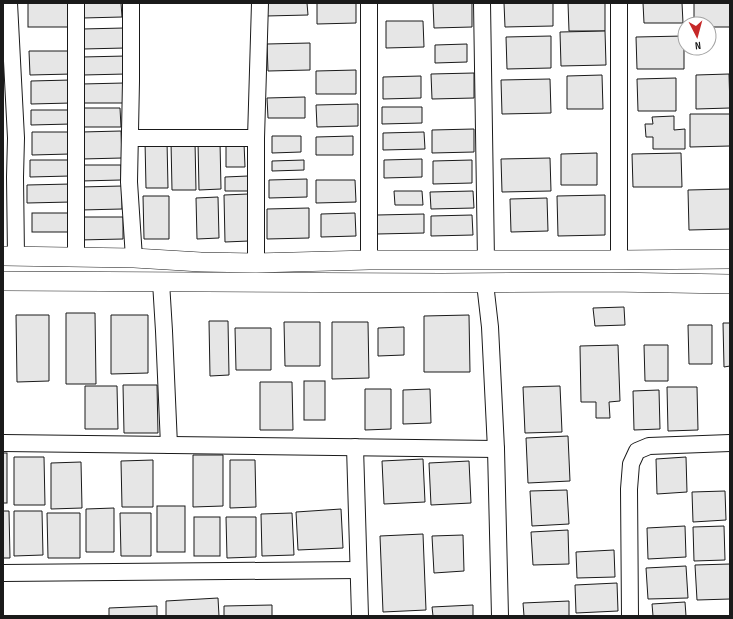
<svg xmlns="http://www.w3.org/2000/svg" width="733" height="619" viewBox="0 0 733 619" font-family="'Sofia Sans Condensed',sans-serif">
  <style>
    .building { fill: #e6e6e6; stroke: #1a1a1a }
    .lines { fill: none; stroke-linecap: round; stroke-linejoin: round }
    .minor-casing { stroke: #1a1a1a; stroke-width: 18 }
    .tertiary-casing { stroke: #1a1a1a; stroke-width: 20 }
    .minor { stroke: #fff; stroke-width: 16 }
    .tertiary { stroke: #fff; stroke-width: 19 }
  </style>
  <rect width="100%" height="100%" fill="#fff"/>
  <g class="building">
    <rect x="28" y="3" width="41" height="24"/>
    <path d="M83,3h38l1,14 -39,1z"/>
    <path d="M265,3h42l1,12 -42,1z"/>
    <path d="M317,3h39v20l-39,1z"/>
    <path d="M433,3h39v24l-38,1z"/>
    <path d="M504,3h49v23l-48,1z"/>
    <path d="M568,3h37v28h-36z"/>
    <path d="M643,3h39l1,20h-39z"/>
    <path d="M694,3h36v24h-21v-3h-15z"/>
    <path d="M386,21h37l1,26 -38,1z"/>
    <path d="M124,28l1,20 -42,1 -1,-20z"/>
    <path d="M605,31l1,34 -45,1 -1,-34z"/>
    <path d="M551,36v32l-44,1 -1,-32z"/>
    <path d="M684,36v33h-47l-1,-32z"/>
    <path d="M310,43v27l-42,1 -1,-27z"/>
    <path d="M467,44v18l-32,1v-18z"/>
    <path d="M29,51h43v23l-42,1z"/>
    <path d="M126,56v18l-43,1 -1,-18z"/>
    <path d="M356,70v24h-40v-23z"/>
    <path d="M474,73v25l-42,1 -1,-25z"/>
    <path d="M729,74l1,34 -34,1v-34z"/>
    <path d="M602,75l1,34h-36v-33z"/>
    <path d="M421,76v22l-38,1v-22z"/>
    <path d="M676,78v33h-38l-1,-32z"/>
    <path d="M550,79l1,34 -49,1 -1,-34z"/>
    <path d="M71,80v23l-40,1v-23z"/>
    <path d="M124,83v20h-42v-19z"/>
    <path d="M305,97v21h-37l-1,-20z"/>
    <path d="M358,104v22l-41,1 -1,-22z"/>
    <path d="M382,107h40v16l-40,1z"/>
    <path d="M82,108h38l1,19h-38z"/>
    <path d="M31,110h39l1,14 -40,1z"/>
    <path d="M690,114h40v32l-40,1z"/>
    <path d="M674,116v14l11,-1v20h-32v-12h-7l-1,-13h8l-1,-7z"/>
    <path d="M474,129v23l-42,1v-23z"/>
    <path d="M121,131l1,27 -40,1v-27z"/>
    <path d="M32,132h38v22l-38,1z"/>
    <path d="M424,132l1,17 -42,1v-17z"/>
    <path d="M272,136h29v16l-29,1z"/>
    <path d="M353,136v19h-37v-18z"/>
    <path d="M145,141h22l1,47h-22z"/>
    <path d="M171,142h24l1,48h-24z"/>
    <path d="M198,142h22l1,47 -22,1z"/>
    <path d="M226,143h18l1,24h-19z"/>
    <path d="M597,153v32h-36v-31z"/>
    <path d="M681,153l1,34h-49l-1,-33z"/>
    <path d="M550,158l1,33 -49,1 -1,-33z"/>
    <path d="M422,159v18l-38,1v-18z"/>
    <path d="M30,160h39l1,16 -40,1z"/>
    <path d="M304,160v10l-32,1v-10z"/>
    <path d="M472,160v23l-39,1v-23z"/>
    <path d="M81,165h40v15l-40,1z"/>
    <path d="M248,176v15h-23v-14z"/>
    <path d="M307,179v18l-38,1v-18z"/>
    <path d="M316,180h39l1,22 -40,1z"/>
    <path d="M71,184v18l-44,1v-18z"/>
    <path d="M122,186v23l-41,1 -1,-23z"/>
    <path d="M730,189v40l-41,1 -1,-40z"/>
    <path d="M394,191h28l1,14h-28z"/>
    <path d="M473,191l1,17 -43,1 -1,-17z"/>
    <path d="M248,194l1,47 -24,1 -1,-47z"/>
    <path d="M605,195v40l-47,1 -1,-40z"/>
    <path d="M143,196h26v43h-25z"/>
    <path d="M218,197l1,41 -22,1 -1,-41z"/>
    <path d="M547,198l1,33 -37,1 -1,-33z"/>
    <path d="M309,208v30l-42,1v-30z"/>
    <rect x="32" y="213" width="38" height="19"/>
    <path d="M355,213l1,23 -35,1v-23z"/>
    <path d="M424,214v19l-47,1v-19z"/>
    <path d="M472,215l1,20 -42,1v-20z"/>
    <path d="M79,217h44v22l-44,1z"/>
    <path d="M624,307l1,18 -30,1 -2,-18z"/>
    <path d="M66,313h29l1,71h-30z"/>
    <path d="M16,315h33v66l-32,1z"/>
    <path d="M111,315h37v58l-37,1z"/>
    <path d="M469,315l1,57h-46v-56z"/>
    <path d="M209,321h19l1,54 -19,1z"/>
    <path d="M284,322h36v44h-35z"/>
    <path d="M332,322h36l1,56 -37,1z"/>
    <path d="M723,323h7v43l-6,1z"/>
    <path d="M688,325h24v39h-23z"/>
    <path d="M404,327v28l-26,1v-28z"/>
    <path d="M235,328h36v42h-35z"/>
    <path d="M618,345l2,56 -11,1 1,16h-14v-16h-15l-1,-56z"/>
    <path d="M644,345h24v36h-23z"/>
    <rect x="304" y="381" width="21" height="39"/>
    <path d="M260,382h32l1,48h-33z"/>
    <path d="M123,385h34l1,48h-34z"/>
    <path d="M85,386h32l1,43h-33z"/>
    <path d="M560,386l2,46 -37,1 -2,-46z"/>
    <path d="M667,387h30l1,43 -30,1z"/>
    <path d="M365,389h26v40l-26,1z"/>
    <path d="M430,389l1,34 -28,1v-34z"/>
    <path d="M659,390l1,39 -26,1 -1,-39z"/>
    <path d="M568,436l2,45 -42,2 -2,-45z"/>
    <rect x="3" y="453" width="4" height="50"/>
    <path d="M193,455h30v51l-30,1z"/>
    <path d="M14,457h30l1,48h-31z"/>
    <path d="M686,457l1,35 -30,2 -1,-35z"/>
    <path d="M423,459l2,43 -41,2 -2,-43z"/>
    <path d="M153,460v47h-31l-1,-46z"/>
    <path d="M230,460h25l1,47 -26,1z"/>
    <path d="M469,461l2,42 -40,2 -2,-42z"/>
    <path d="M81,462l1,46 -31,1v-46z"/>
    <path d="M567,490l2,34 -37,2 -2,-35z"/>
    <path d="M725,491l1,29 -33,2 -1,-30z"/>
    <rect x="157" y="506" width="28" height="46"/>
    <path d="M114,508v44h-28v-43z"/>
    <path d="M341,509l2,39 -45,2 -2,-38z"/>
    <path d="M3,511h6l1,47h-7z"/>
    <path d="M14,511h28l1,44 -29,1z"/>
    <path d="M47,513h33v45h-32z"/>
    <path d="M120,513h31v43h-30z"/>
    <path d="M292,513l2,42 -32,1 -1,-42z"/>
    <rect x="194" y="517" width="26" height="39"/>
    <path d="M226,517h30v40l-29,1z"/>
    <path d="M685,526l1,31 -38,2 -1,-31z"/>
    <path d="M724,526l1,34 -31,1 -1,-34z"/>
    <path d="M568,530l1,34 -36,1 -2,-33z"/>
    <path d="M423,534l3,76 -43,2 -3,-76z"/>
    <path d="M463,535l1,36 -30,2 -2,-37z"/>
    <path d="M614,550l1,27 -38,1 -1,-26z"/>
    <path d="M730,564v35l-33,1 -2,-35z"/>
    <path d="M686,566l2,32 -40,1 -2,-31z"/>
    <path d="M617,583l1,28 -42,2 -1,-28z"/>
    <path d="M218,598l1,18h-53v-15z"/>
    <path d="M569,601v15h-45l-1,-13z"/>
    <path d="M685,602l1,14h-33l-1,-12z"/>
    <path d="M272,605v11h-48v-10z"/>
    <path d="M473,605v11h-40l-1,-9z"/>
    <path d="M157,606v10h-48v-8z"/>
  </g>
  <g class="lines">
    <g class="minor-casing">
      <g id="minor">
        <path d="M9,3l7,135 -1,39 1,79"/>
        <path d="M76,3v254"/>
        <path d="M131,3v78l-2,101 5,76"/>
        <path d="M369,3v257"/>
        <path d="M482,3l4,257"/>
        <path d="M619,3v257"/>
        <path d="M130,138h126"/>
        <path d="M256,263v-125l4,-135"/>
        <path d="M161,282l3,49 5,114"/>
        <path d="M485,283l5,44 6,122 4,167"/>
        <path d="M3,443l493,6"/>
        <path d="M355,447l5,169"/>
        <path d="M3,573l355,-3"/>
        <path d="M630,616l-1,-127 2,-25 6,-13 12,-5 81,-3"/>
      </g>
    </g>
    <g class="tertiary-casing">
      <g id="tertiary">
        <path d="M3,256l131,2 67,4 55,1 113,-3h250l111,-1"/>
        <path d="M3,281l439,2 167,-1 121,2"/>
      </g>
    </g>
    <use href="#minor" class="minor"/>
    <use href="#tertiary" class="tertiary"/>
  </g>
  <rect width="733" height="619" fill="none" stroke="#1a1a1a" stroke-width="8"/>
  <g transform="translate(697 36) rotate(174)"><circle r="19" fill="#ffffff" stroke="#a3a3a3"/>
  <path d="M0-3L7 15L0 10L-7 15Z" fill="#c62828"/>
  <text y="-6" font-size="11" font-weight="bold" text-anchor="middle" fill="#1a1a1a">N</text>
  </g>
</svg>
